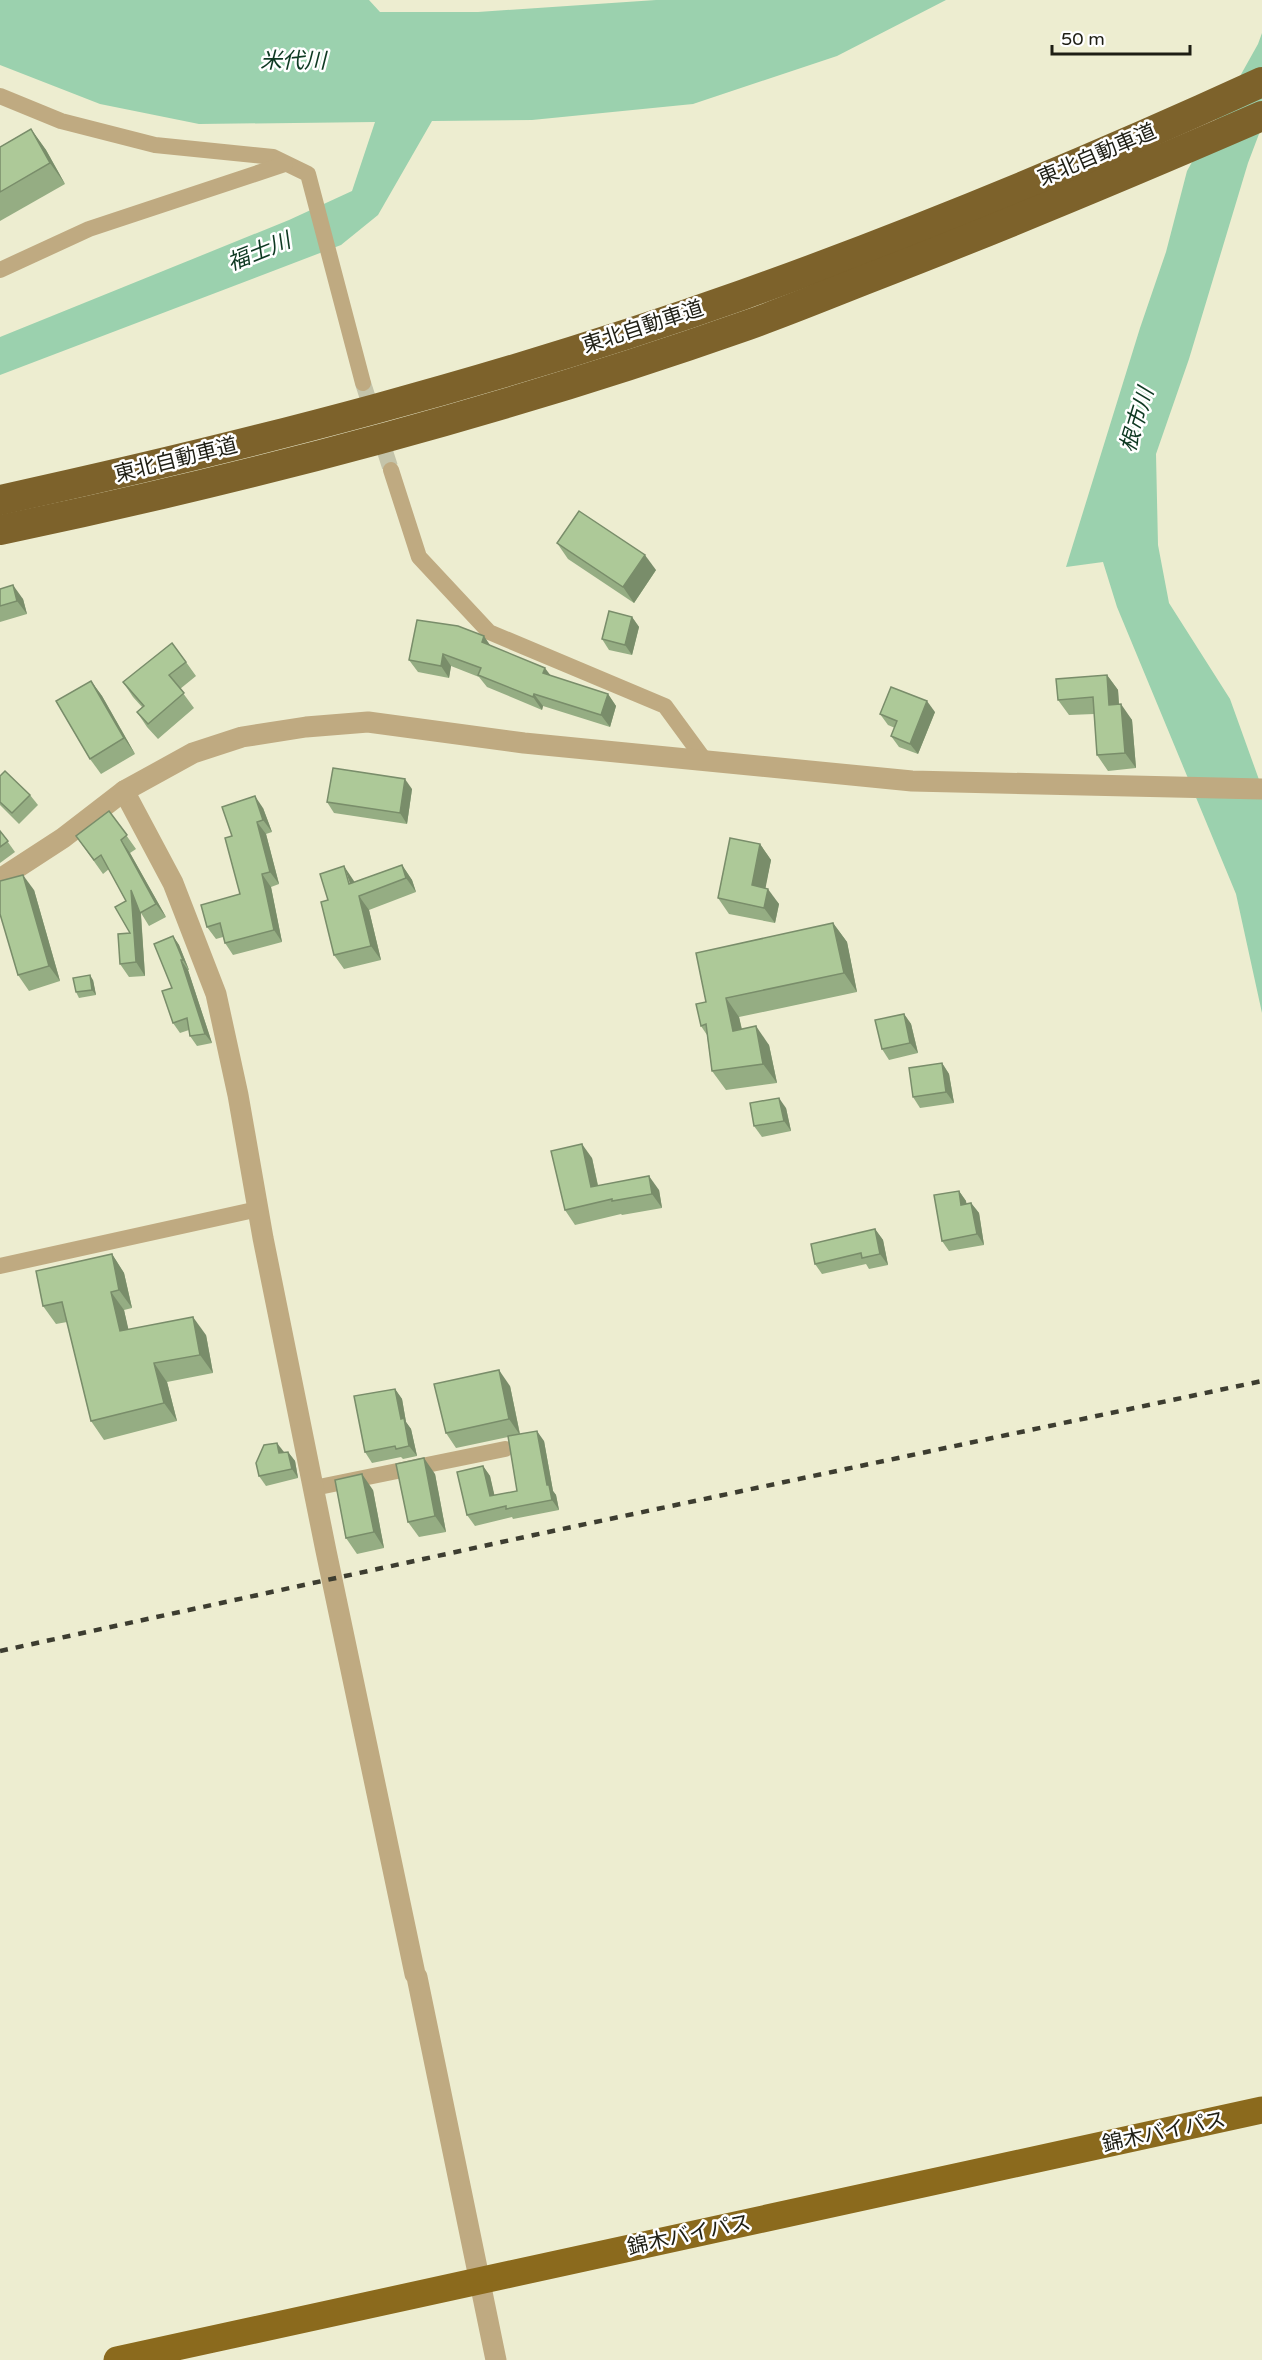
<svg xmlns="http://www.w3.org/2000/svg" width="1262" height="2360" viewBox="0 0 1262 2360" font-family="'Varela Round','Noto Sans JP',sans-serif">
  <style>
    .water { fill: #9bd1ae }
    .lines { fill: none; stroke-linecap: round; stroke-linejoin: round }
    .minor-tunnel { stroke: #c4c4aa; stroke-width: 16; stroke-dasharray: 16 8; stroke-linecap: butt }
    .minor { stroke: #bfaa81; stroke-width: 16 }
    .tertiary { stroke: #bfaa81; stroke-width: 21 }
    .trunk { stroke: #8b6a1d; stroke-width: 27 }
    .motorway { stroke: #7d622b; stroke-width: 30 }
    .rail { stroke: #3d3d30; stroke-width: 4.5; stroke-dasharray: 8 8; stroke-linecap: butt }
    .wall { fill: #95ad83 }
    .shaded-wall { fill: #798d6a }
    .building { fill: #adc998; stroke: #798d6a; stroke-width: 1.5 }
    .labels { text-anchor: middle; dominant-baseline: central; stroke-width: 5; stroke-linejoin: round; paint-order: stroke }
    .street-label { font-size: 21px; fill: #1e1e14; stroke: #fff }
    .water-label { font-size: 22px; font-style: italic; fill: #0e3922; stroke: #fff }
  </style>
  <rect width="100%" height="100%" fill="#ededd0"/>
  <g class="water">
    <path d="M0,0h369l11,12h98l178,-12h290l-109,56 -144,48 -161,16 -100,1 -54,94 -37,30 -341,130v-38l289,-117 63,-29 23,-69 -176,2 -99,-20 -100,-39z"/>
    <path d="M1262,33v93l-14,37 -59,196 -33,95 2,91 11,58 61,96 32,89v225l-26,-119 -119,-287 -14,-45 -37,5 74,-239 26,-76 21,-81 71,-127z"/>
  </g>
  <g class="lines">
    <path class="minor-tunnel" d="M363,383l28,87"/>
    <g class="minor">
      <path d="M0,96l61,25 94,24 118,12 35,17 55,209"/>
      <path d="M0,270l89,-41 196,-65"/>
      <path d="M391,470l28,87 70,75 176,74 41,56"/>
      <path d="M0,1266l258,-57"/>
      <path d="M314,1488l191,-39"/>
    </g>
    <g class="tertiary">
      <path d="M124,791l49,92 43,111 22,101 25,143 63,313 89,423 2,3 79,383"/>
      <path d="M0,879l63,-41 61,-47 69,-38 49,-16 64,-10 62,-5 156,21 388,38 350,8"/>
    </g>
    <path class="trunk" d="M117,2360l1145,-250"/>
    <g class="motorway">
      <path d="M0,500c251,-55 500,-119 742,-205 176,-63 350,-135 520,-213"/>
      <path d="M0,530c253,-53 504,-119 748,-205 42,-15 83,-32 124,-48 132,-51 261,-105 390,-161"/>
    </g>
    <path class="rail" d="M0,1651l534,-116 728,-154"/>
  </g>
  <g class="wall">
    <path d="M31,129l15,21 19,34 -65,37v-74z"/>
    <path d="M557,543l99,27 -22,33 -66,-44z"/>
    <path d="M0,589l23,10 4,15 -27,8z"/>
    <path d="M632,617l7,10 -7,28 -23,-5 -7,-11z"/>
    <path d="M491,646l60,30 57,18 8,12 -6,21 -67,-21 -1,4 -55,-23 -8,-10 -28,-11 -2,12 -31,-6 -9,-12z"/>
    <path d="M186,662l10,14 -16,13 14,19 -36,31 -11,-12 -10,-15 5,-5 -9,-10 -10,-15z"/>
    <path d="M1107,675l11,15 1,14 13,16 4,48 -28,3 -11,-16 -3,-41 -25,1 -11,-15z"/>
    <path d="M91,681l11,15 33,58 -34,20 -11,-15z"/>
    <path d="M935,712l-17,42 -19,-7 -8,-11 4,-8 -7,-3 -8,-11z"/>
    <path d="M0,776l30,19 8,10 -19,19 -19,-19z"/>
    <path d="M412,789l-5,35 -73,-11 -7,-11z"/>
    <path d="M263,808l9,24 -6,2 13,50 -8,3 11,55 -49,13 -8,-12 -2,-6 -7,2 -9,-12 33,-33 -8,-58z"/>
    <path d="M109,811l27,38 -6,4 36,64 -17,9 -8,-13 4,63 -16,1 -9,-13 10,-31 -4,-32 -17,-32 -6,5 -27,-38z"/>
    <path d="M0,831l15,21 -15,11z"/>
    <path d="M760,844l11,16 -6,28 14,16 -4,19 -46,-9 -11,-16z"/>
    <path d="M402,865l10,15 4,12 -47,18 12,50 -37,9 -10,-14 -6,-55 26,-19v1z"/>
    <path d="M34,890l26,91 -31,10 -11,-16z"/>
    <path d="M833,923l14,19 10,50 -118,25 3,12 27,16 8,38 -51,7 -14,-19 -5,-36 -6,-9 5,-24z"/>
    <path d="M173,936l6,9 10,25h-1l24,73 -15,3 -7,-10 -1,-6 -9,3 -7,-10 -1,-35z"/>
    <path d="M93,980l3,15 -17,3 -3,-6z"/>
    <path d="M904,1014l7,10 7,29 -29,7 -7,-11z"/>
    <path d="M942,1063l7,11 5,29 -34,5 -7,-11z"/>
    <path d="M786,1108l5,23 -29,6 -8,-11z"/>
    <path d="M592,1158l6,27 61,5 3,18 -40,7 -1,-1 -46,11 -10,-15z"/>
    <path d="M959,1191l7,10v3l5,-1 8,10 5,32 -35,6 -7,-10z"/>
    <path d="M875,1229l8,11 5,25 -19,4 -3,-5 -44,10 -7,-10z"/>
    <path d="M112,1254l12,19 8,35 -8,2 4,19 78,6 7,38 -46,9 10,39 -73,19 -13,-19 -24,-99 -11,2 -13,-18z"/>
    <path d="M510,1386l10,48 24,7 9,50 3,4 3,15 -46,9 -1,-2 -37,9 -8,-11 16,-49 7,10 4,19 23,-4 -9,-54 -52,11 -10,-15z"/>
    <path d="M395,1389l7,10 4,23 5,7 6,27 -14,3 -2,-2 -29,6 -7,-11z"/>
    <path d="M288,1452l7,9 3,17 -32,8 -7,-10 25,-23z"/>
    <path d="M435,1474l11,58 -27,5 -11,-15z"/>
    <path d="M373,1490l11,58 -27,6 -11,-16z"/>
  </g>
  <g class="shaded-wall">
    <path d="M31,129l15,21 19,34 -15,-21z"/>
    <path d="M645,555l11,15 -22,33 -11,-16z"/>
    <path d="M13,585l10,14 4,15 -10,-13z"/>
    <path d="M632,617l7,10 -7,28 -7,-10z"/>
    <path d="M484,636l8,12 -10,-6z"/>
    <path d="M443,654l8,12 -2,12 -8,-12z"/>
    <path d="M545,668l9,12 -11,-7z"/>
    <path d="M1107,675l11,15 2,31 -11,-16z"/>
    <path d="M91,681l11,15 33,58 -11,-16z"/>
    <path d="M534,694l9,12 -1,4 -9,-13z"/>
    <path d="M608,694l8,12 -6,21 -9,-12z"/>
    <path d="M927,701l8,11 -17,42 -8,-10z"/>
    <path d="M1121,704l11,16 4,48 -11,-15z"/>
    <path d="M405,779l7,10 -5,35 -7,-11z"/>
    <path d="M255,796l8,12 9,24 -9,-12z"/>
    <path d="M257,822l9,12 13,50 -9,-12z"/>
    <path d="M121,840l9,13 36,64 -10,-13z"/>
    <path d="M760,844l11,16 -8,41 -11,-16z"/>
    <path d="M402,865l10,15 4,12 -10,-14z"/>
    <path d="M344,866l10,15 5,15 10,14 12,50 -10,-14z"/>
    <path d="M262,874l9,13 11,55 -8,-12z"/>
    <path d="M23,875l11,15 26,91 -11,-15z"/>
    <path d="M768,889l11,15 -4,19 -11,-15z"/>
    <path d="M131,890l9,13 5,73 -9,-14z"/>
    <path d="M833,923l14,19 10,50 -13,-19z"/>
    <path d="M173,936l6,9 10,25 -6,-10z"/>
    <path d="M181,960l7,10 24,73 -7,-9z"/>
    <path d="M90,975l3,5 3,15 -4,-5z"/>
    <path d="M726,998l13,19 7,33 -13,-19z"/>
    <path d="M904,1014l7,10 7,29 -8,-10z"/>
    <path d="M756,1026l13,19 8,38 -14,-19z"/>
    <path d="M942,1063l7,11 5,29 -8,-11z"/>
    <path d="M779,1098l7,10 5,23 -7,-10z"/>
    <path d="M582,1144l10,14 9,43 -10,-14z"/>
    <path d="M649,1176l10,14 3,18 -10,-14z"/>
    <path d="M959,1191l7,10 3,14 -8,-10z"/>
    <path d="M971,1203l8,10 5,32 -7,-11z"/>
    <path d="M875,1229l8,11 5,25 -8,-11z"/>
    <path d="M112,1254l12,19 8,35 -13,-18z"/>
    <path d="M111,1292l13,18 9,39 -13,-18z"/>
    <path d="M193,1317l13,18 7,38 -13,-18z"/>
    <path d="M154,1363l13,19 10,39 -13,-18z"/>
    <path d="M499,1370l11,16 10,49 -11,-16z"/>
    <path d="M395,1389l7,10 4,23 5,7 6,27 -8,-10 -8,-27z"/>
    <path d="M537,1431l7,10 9,50 3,4 3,15 -7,-10 -5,-15z"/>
    <path d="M277,1443l7,9 -5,1z"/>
    <path d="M288,1452l7,9 3,17 -6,-9z"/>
    <path d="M424,1458l11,16 11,58 -11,-16z"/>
    <path d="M483,1466l7,10 7,30 -7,-10z"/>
    <path d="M362,1474l11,16 11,58 -10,-16z"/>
  </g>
  <g class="building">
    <path d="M31,129l19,34 -50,29v-45z"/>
    <path d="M579,511l66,44 -22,32 -66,-44z"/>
    <path d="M13,585l4,16 -17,5v-17z"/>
    <path d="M609,611l23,6 -7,28 -23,-6z"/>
    <path d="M417,620l41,6 26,10 -2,6 63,26 -2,5 65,21 -7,21 -67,-21 -1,3 -55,-22 3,-7 -38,-14 -2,12 -32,-6z"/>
    <path d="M172,643l14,19 -17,13 15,18 -36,31 -11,-12 7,-6 -21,-24z"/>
    <path d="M1107,675l2,30 12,-1 4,49 -28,2 -4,-58 -35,3 -2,-21z"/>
    <path d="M91,681l33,57 -34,21 -34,-58z"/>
    <path d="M891,687l36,14 -17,43 -19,-8 6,-15 -17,-7z"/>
    <path d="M333,768l72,11 -5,34 -73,-11z"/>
    <path d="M5,771l25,24 -18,18 -12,-11v-26z"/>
    <path d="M255,796l8,24 -6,2 13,50 -8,2 12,56 -49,13 -5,-20 -13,4 -6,-22 39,-11 -15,-56 7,-2 -10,-29z"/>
    <path d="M109,811l18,24 -6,5 35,64 -16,9 -9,-23 5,72 -16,2 -2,-30 12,-1 -15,-26 11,-6 -25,-46 -7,5 -18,-24z"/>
    <path d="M0,831l8,10 -8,6z"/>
    <path d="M730,838l30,6 -8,41 16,4 -4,19 -46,-10z"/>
    <path d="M402,865l4,13 -47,18 12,50 -37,9 -13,-53 7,-2 -8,-26 24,-8 5,18z"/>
    <path d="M23,875l26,91 -31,9 -18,-61v-33z"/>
    <path d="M833,923l11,50 -118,25 7,33 23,-5 7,38 -51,7 -6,-47 -5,2 -5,-22 10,-2 -10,-49z"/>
    <path d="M173,936l10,24h-2l24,74 -15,2 -3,-18 -14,5 -11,-32 10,-3 -18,-44z"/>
    <path d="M90,975l2,15 -16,2 -3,-14z"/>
    <path d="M904,1014l6,29 -28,6 -7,-29z"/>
    <path d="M942,1063l4,29 -33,5 -4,-29z"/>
    <path d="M779,1098l5,23 -30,5 -4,-23z"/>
    <path d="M582,1144l9,43 58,-11 3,18 -40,7v-2l-47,11 -14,-59z"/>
    <path d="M959,1191l2,14 10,-2 6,31 -35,7 -8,-46z"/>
    <path d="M875,1229l5,25 -18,4 -1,-5 -46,11 -4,-20z"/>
    <path d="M112,1254l7,36 -8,2 9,39 73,-14 7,38 -46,8 10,40 -73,18 -29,-119 -19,4 -7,-35z"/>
    <path d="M499,1370l10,49 -63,14 -12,-49z"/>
    <path d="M395,1389l6,30 3,-1 5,28 -13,3 -1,-3 -30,6 -11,-56z"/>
    <path d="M537,1431l10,54h2l3,15 -46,9v-3l-39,9 -10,-43 26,-6 7,30 27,-5 -9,-55z"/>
    <path d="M277,1443l2,10 9,-1 4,17 -33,7 -3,-13 8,-18z"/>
    <path d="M424,1458l11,58 -27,6 -12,-58z"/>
    <path d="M362,1474l12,58 -28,6 -11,-58z"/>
  </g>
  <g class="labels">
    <g class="street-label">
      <text transform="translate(1097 155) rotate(-23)">東北自動車道</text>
      <text transform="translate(643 327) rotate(-18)">東北自動車道</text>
      <text transform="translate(176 460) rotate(-14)">東北自動車道</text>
      <text transform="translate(1164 2132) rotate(-12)">錦木バイパス</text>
      <text transform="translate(689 2235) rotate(-12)">錦木バイパス</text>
    </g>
    <g class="water-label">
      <text x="293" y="61">米代川</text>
      <text transform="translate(259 252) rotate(-22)">福士川</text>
      <text transform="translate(1137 420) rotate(-73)">根市川</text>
    </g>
  </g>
  <path d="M1052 45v9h138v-9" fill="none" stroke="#1e1e14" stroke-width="3"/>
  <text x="1061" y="45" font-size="18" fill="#1e1e14" stroke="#ffffff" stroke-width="4.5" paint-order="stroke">50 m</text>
</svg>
